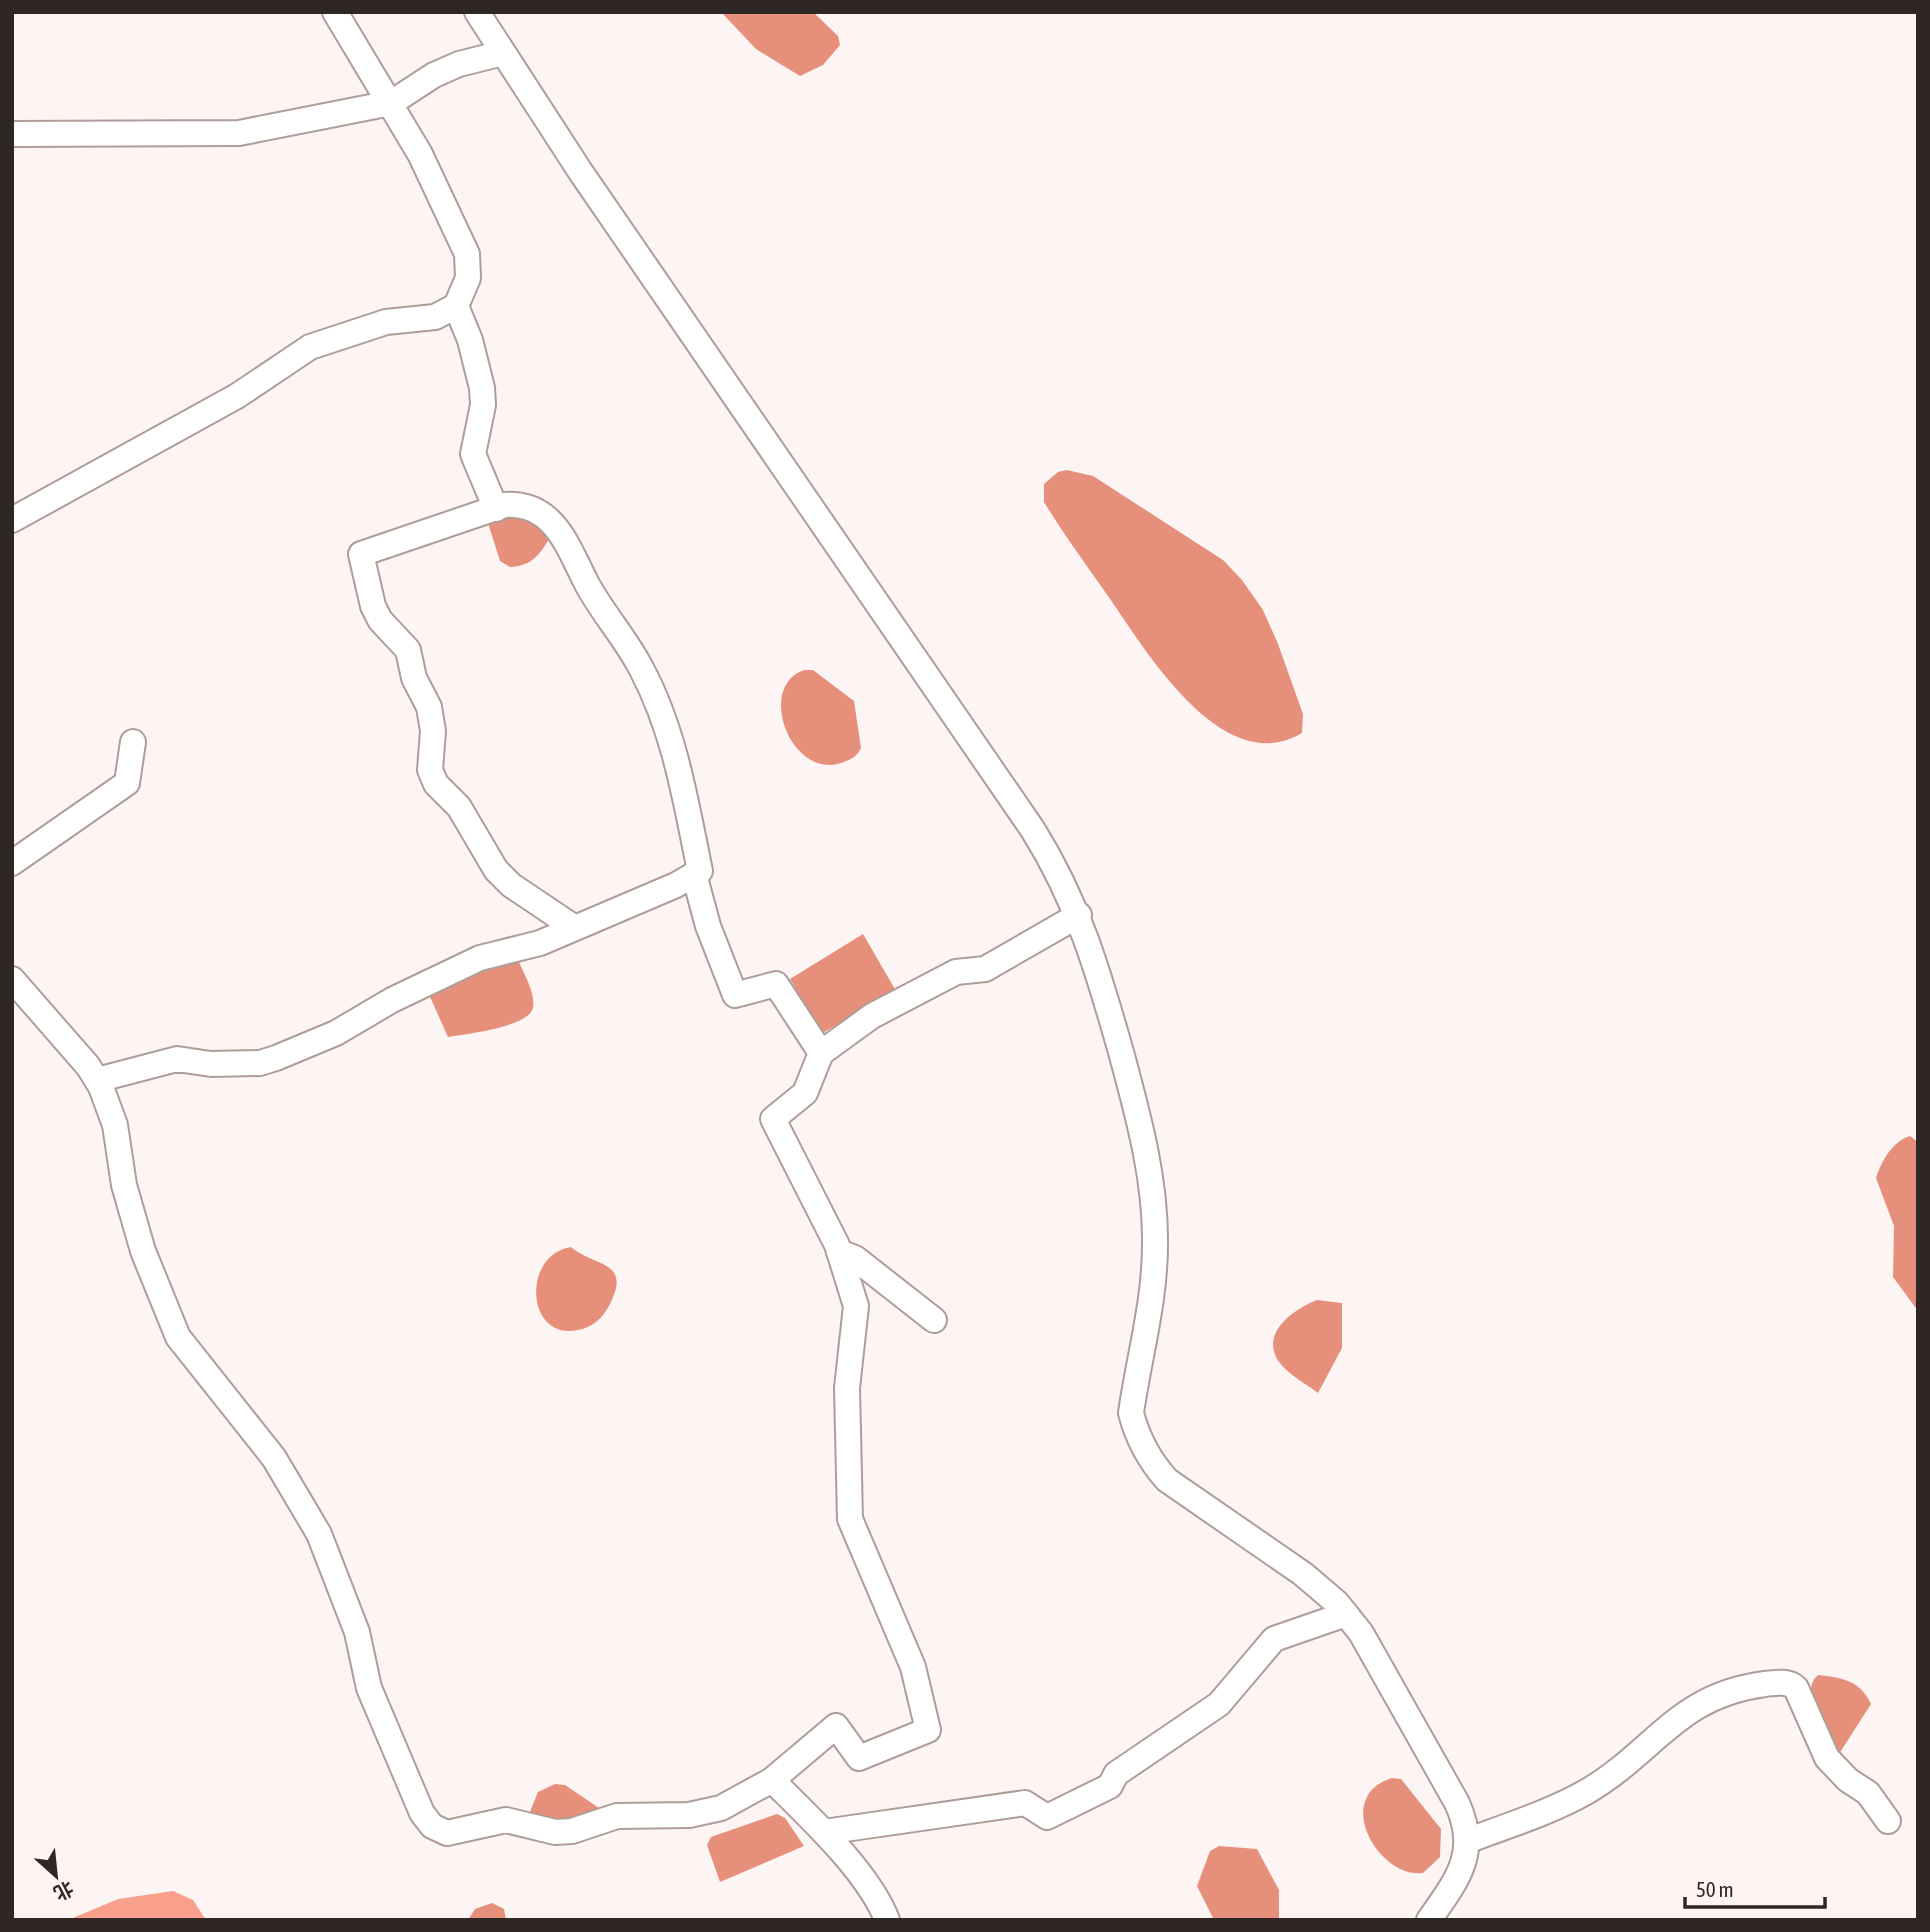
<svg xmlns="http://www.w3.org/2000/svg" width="1930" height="1932" viewBox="0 0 1930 1932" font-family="'Asap Condensed','Noto Sans SC',sans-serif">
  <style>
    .forest { fill: #f8a08c }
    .water { fill: #e6907c }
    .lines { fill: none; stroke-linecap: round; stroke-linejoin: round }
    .minor-casing { stroke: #ae9d99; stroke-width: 28 }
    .minor { stroke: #fff; stroke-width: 24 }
  </style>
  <rect width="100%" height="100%" fill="#fdf5f4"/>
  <path class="forest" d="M173,1891l20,9 13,20h-138l50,-21z"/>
  <g class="water">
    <path d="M721,12h92l25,24 2,9 -17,20 -23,11 -44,-27z"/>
    <path d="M1067,470l26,6 130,84 19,20 21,30 15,34 25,70 -1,19c-79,47 -155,-81 -192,-134 -22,-32 -46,-64 -66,-97v-18l14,-12z"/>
    <path d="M525,514l27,20c-11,19 -19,32 -42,33l-10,-6 -12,-38 7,-5z"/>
    <path d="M804,670h9l41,31 7,47c-4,8 -9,11 -17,14 -52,21 -89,-75 -40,-92z"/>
    <path d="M863,934l33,57 -75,43 -31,-55z"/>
    <path d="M516,955c5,14 20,37 17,52 -2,20 -68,27 -85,30l-22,-49z"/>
    <path d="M1910,1136l8,6v169l-25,-34 1,-51 -18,-48c6,-18 16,-36 34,-42z"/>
    <path d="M571,1247c23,20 61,13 39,57 -8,15 -17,23 -32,26 -52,11 -57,-75 -7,-83z"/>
    <path d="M1317,1300l25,3v45l-24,45c-12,-9 -30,-19 -39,-31 -20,-29 15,-53 38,-62z"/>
    <path d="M1818,1675c23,2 43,6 53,29l-34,53c-9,-19 -40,-65 -19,-82z"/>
    <path d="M1392,1778l9,1 40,50 -1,28 -17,16c-44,6 -92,-76 -31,-95z"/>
    <path d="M555,1784l10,1 37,25 -21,11 -54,-2 11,-27z"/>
    <path d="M777,1814l8,4 19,28 -84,36 -13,-37 4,-8z"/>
    <path d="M1219,1846l38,3 22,41v30h-65l-17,-34 13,-35z"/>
    <path d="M492,1903l12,6 2,11h-38l7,-11z"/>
  </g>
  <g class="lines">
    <g class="minor-casing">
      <g id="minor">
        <path d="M335,12l85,142 47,100 1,24 -12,28 14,34 12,48 1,17 -10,49 23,55"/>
        <path d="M477,12l103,159 453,659c45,72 65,141 88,222 17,63 35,127 34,193 0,57 -16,112 -24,168 7,27 18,47 36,67l136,94 34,29 24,30 96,170c23,50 0,77 -28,117"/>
        <path d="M12,134l227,-1 152,-30 43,-28 25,-11 44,-11"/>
        <path d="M12,520l225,-124 73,-49 76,-25 49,-5 21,-11"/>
        <path d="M12,863l115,-80 6,-41"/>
        <path d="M694,874l14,52 27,69 41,-11 45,69"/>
        <path d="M12,979l76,87 13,21 14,38 9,60 19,66 35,86 96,121 45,76 38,98 12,56 53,125 10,13 15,7 59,-13 49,12 17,-1 45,-15 72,-1 32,-7 51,-28 64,-54 23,32 69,-28 -15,-63 -63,-148 -3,-131 9,-82 -19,-61 -64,-126 32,-26 16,-40 51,-37 84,-44 29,-3 94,-54"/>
        <path d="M97,1080l80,-21 34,5 49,-1 16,-5 60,-25 56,-33 88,-42 60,-15 136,-58 24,-14c-14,-68 -25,-139 -58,-201 -15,-30 -39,-56 -55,-86 -19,-36 -32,-82 -82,-79l-144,49 12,52 7,14 28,30 6,28 15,29 4,24 -3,39 6,14 23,23 37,63 15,15 64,43"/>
        <path d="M839,1252l16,6 79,62"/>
        <path d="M772,1780c36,36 97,92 115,140"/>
        <path d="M824,1832l201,-29 22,14 63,-31 6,-12 103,-70 55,-65 72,-25"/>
        <path d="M1467,1841c39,-15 82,-28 119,-49 69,-40 91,-97 179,-108 11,-1 22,-4 31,4l31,70 21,22 20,13 20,28"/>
      </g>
    </g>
    <use href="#minor" class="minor"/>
  </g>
  <rect width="1930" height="1932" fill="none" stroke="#2e2725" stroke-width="28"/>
  <g transform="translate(56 1876) rotate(153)" stroke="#fdf5f4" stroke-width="5" paint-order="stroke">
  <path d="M0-5L12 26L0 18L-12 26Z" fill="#2e2725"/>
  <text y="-10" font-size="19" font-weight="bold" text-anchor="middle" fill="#2e2725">北</text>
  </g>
  <path d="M1685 1897v10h140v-10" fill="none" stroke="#2e2725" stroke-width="3.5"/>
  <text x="1696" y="1897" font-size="21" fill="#2e2725" stroke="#fdf5f4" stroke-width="5" paint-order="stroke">50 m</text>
</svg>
